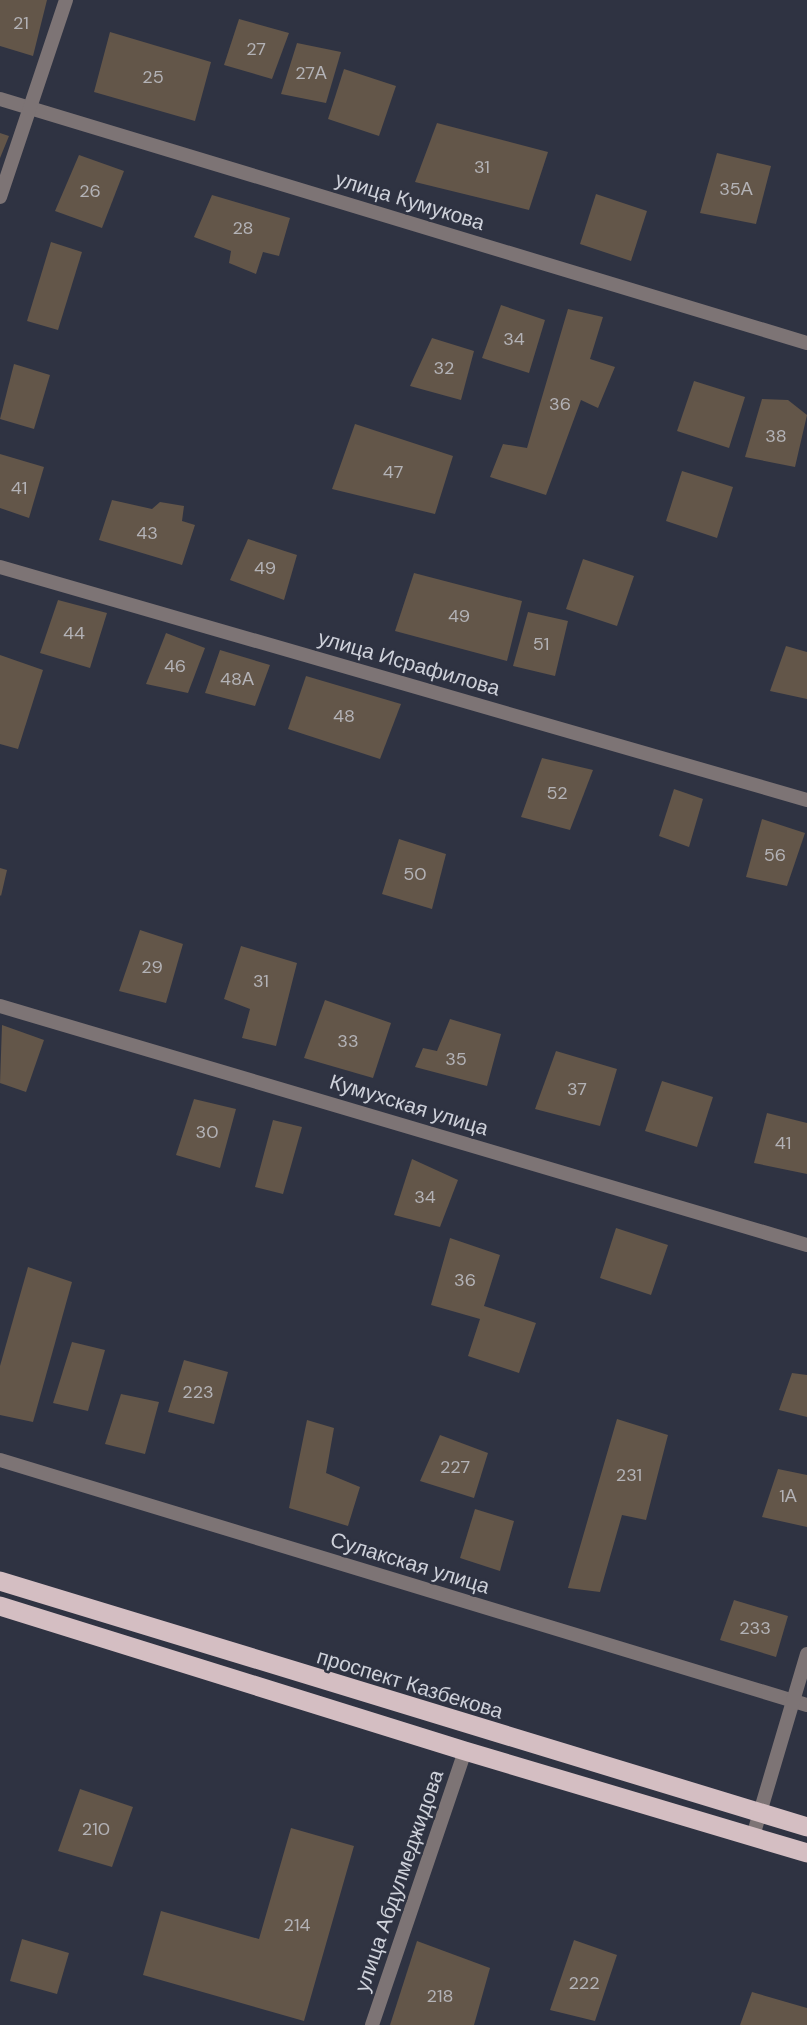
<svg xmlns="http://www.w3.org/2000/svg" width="807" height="2025" viewBox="0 0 807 2025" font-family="'DM Sans',sans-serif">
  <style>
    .building { fill: #635649 }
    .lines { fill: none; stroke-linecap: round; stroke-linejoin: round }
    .minor { stroke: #7d7475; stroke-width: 14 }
    .tertiary { stroke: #7d7475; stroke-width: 14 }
    .trunk { stroke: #d4bec2; stroke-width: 19 }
    .labels { text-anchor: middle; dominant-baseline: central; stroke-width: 5; stroke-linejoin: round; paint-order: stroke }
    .number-label { font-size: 18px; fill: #b3b2b6 }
    .street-label { font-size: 21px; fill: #ced1da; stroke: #2f3342 }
  </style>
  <rect width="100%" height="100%" fill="#2f3342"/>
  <g class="building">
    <path d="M0,0h47l-14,56 -33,-10z"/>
    <path d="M239,19l50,14 -17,46 -48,-14z"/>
    <path d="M110,32l101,30 -16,59 -101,-29z"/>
    <path d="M297,43l44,9 -15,51 -45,-9z"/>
    <path d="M344,69l52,17 -17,50 -51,-17z"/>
    <path d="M437,123l111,29 -19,58 -114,-28z"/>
    <path d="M0,133l9,3 -9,22z"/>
    <path d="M717,153l54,13 -15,58 -56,-11z"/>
    <path d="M79,155l45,16 -22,57 -47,-17z"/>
    <path d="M596,194l51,17 -16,50 -51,-17z"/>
    <path d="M212,195l78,23 -11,38 -16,-4 -7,22 -27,-11 2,-12 -37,-14z"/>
    <path d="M51,242l31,10 -24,78 -31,-9z"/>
    <path d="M501,305l44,15 -16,53 -47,-15z"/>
    <path d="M568,309l35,8 -13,42 25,8 -17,41 -17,-8 -35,95 -56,-18 13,-33 24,4z"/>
    <path d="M432,338l42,13 -13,49 -51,-14z"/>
    <path d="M14,364l36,11 -16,54 -34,-10z"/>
    <path d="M694,381l51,16 -16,51 -52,-17z"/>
    <path d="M762,399l26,1 19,15 -12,52 -50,-10z"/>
    <path d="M355,424l98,32 -18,58 -103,-25z"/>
    <path d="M0,454l44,13 -15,51 -29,-10z"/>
    <path d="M682,471l51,16 -16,51 -51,-17z"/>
    <path d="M112,500l40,9 8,-7 24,4 -2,15 13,4 -13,40 -83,-25z"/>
    <path d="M248,539l49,16 -13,45 -54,-20z"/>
    <path d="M583,559l51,17 -17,50 -51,-17z"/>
    <path d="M414,573l108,28 -15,60 -112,-30z"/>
    <path d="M58,600l49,13 -17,55 -50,-15z"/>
    <path d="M528,612l40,9 -13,55 -42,-10z"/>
    <path d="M166,633l39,15 -17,45 -42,-9z"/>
    <path d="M786,646l21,6v47l-37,-8z"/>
    <path d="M220,650l50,15 -15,41 -50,-13z"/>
    <path d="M0,655l43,15 -25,79 -18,-5z"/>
    <path d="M306,676l95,28 -21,55 -92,-30z"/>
    <path d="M542,758l51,12 -23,60 -49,-13z"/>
    <path d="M674,789l29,10 -14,48 -30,-11z"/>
    <path d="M762,819l43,14 -18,53 -41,-9z"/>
    <path d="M399,839l47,15 -14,55 -50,-15z"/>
    <path d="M0,868l7,2 -6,26 -1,-1z"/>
    <path d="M140,930l43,14 -17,59 -47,-12z"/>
    <path d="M241,946l56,17 -21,83 -34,-8 8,-29 -26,-10z"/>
    <path d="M325,1000l66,23 -18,55 -69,-20z"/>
    <path d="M450,1019l51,15 -14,52 -72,-19 8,-19 14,3z"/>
    <path d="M2,1025l42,15 -18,52 -26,-9z"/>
    <path d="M556,1051l61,18 -17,57 -65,-17z"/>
    <path d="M662,1081l51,16 -16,50 -52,-16z"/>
    <path d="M194,1099l42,10 -16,59 -44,-13z"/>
    <path d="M767,1113l40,10v51l-53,-11z"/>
    <path d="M273,1120l29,7 -19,67 -28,-7z"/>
    <path d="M412,1159l46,21 -18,47 -46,-12z"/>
    <path d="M616,1228l52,17 -17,50 -51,-17z"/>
    <path d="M450,1238l50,17 -16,51 52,17 -17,50 -51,-17 12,-37 -49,-14z"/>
    <path d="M28,1267l44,15 -39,140 -33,-7v-49z"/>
    <path d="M72,1342l33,8 -17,61 -35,-8z"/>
    <path d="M184,1360l44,12 -14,52 -46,-12z"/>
    <path d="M792,1373l15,2v42l-28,-7z"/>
    <path d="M121,1394l38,8 -14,52 -40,-10z"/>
    <path d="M617,1419l51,16 -22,85 -24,-5 -22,77 -32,-4z"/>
    <path d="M307,1420l27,8 -8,45 34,14 -12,39 -59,-18z"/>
    <path d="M440,1435l48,18 -14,45 -54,-17z"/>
    <path d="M778,1469l29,6v52l-45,-10z"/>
    <path d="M475,1509l39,12 -14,50 -40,-13z"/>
    <path d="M734,1600l54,16 -12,41 -56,-17z"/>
    <path d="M80,1789l53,18 -21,60 -54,-16z"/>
    <path d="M291,1828l63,18 -50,175 -161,-46 18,-64 98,28z"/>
    <path d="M22,1939l47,14 -12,41 -47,-13z"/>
    <path d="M574,1940l43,15 -22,66 -45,-11z"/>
    <path d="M417,1941l73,27 -16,57h-84z"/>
    <path d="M752,1992l55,16v17h-67z"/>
  </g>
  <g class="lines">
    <g class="minor">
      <path d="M0,99l807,244"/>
      <path d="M0,567l807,233"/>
      <path d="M0,1006l807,239"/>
      <path d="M0,1460l807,245"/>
      <path d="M753,1836l54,-182"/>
      <path d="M372,2025l93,-274"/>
    </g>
    <path class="tertiary" d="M0,197l66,-197"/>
    <g class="trunk">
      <path d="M0,1581l807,246"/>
      <path d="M0,1606l465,145 342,102"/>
    </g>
  </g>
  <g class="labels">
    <g class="number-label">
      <text x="21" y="23">21</text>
      <text x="256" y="49">27</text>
      <text x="311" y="73">27А</text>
      <text x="153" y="77">25</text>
      <text x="482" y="167">31</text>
      <text x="736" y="189">35А</text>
      <text x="90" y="191">26</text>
      <text x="243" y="228">28</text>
      <text x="514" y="339">34</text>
      <text x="444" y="368">32</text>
      <text x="560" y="404">36</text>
      <text x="776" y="436">38</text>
      <text x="393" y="472">47</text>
      <text x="19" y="488">41</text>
      <text x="147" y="533">43</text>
      <text x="265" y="568">49</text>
      <text x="459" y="616">49</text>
      <text x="74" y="633">44</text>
      <text x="541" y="644">51</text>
      <text x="175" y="666">46</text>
      <text x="237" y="679">48А</text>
      <text x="344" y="716">48</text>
      <text x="557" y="793">52</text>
      <text x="775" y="855">56</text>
      <text x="415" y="874">50</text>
      <text x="152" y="967">29</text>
      <text x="261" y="981">31</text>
      <text x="348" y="1041">33</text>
      <text x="456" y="1059">35</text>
      <text x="577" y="1089">37</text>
      <text x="207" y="1132">30</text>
      <text x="783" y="1143">41</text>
      <text x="425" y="1197">34</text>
      <text x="465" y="1280">36</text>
      <text x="198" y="1392">223</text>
      <text x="455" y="1467">227</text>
      <text x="629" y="1475">231</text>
      <text x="788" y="1496">1А</text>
      <text x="755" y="1628">233</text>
      <text x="96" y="1829">210</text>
      <text x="297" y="1925">214</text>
      <text x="584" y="1983">222</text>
      <text x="440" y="1996">218</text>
    </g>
    <g class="street-label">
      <text transform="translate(410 201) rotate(17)">улица Кумукова</text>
      <text transform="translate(409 663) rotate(16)">улица Исрафилова</text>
      <text transform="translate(409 1105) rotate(17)">Кумухская улица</text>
      <text transform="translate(410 1563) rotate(17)">Сулакская улица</text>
      <text transform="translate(410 1684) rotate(17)">проспект Казбекова</text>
      <text transform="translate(399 1881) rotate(-71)">улица Абдулмеджидова</text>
    </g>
  </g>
</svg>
